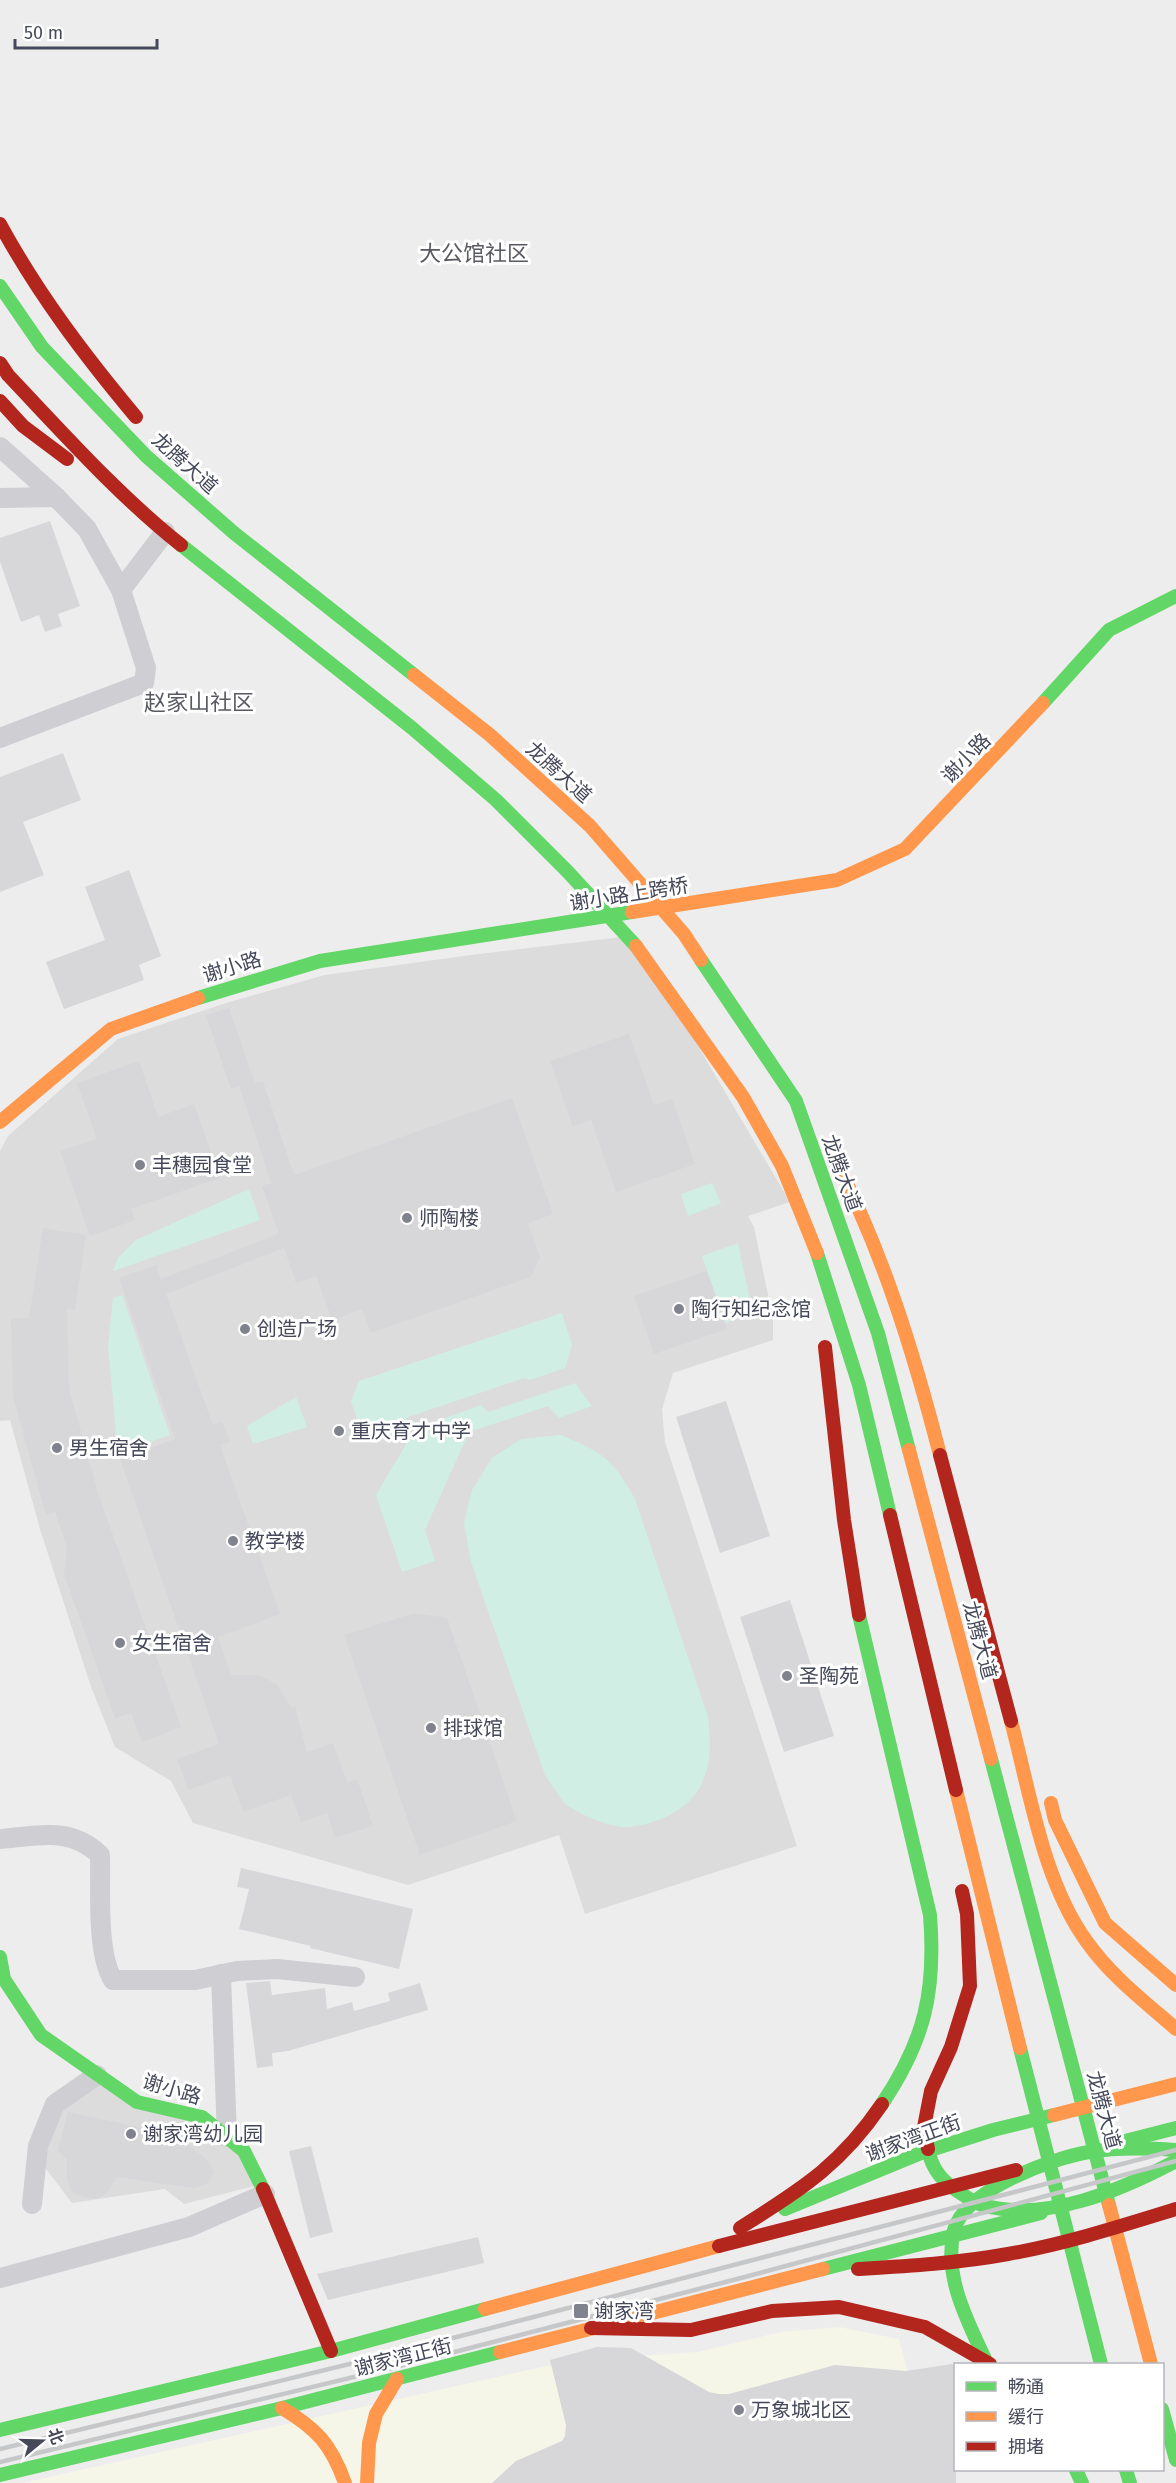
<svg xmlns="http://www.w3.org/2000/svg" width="1176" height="2483" viewBox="0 0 1176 2483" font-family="'Fira Sans','Noto Sans SC',sans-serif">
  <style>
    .commercial { fill: #f5f5e8 }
    .education { fill: #dcdcdd }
    .green { fill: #d1eee5 }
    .building { fill: #d7d6d9 }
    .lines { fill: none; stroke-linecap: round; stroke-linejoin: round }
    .street { stroke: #ceced3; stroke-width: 20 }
    .fast { stroke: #63d668; stroke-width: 14 }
    .slow { stroke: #ff974d; stroke-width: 14 }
    .jam { stroke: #b3261e; stroke-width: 14 }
    .rail { stroke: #c6c7c9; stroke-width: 4.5 }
    .poi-dot { fill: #80828d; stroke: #fff; stroke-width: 2 }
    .labels { text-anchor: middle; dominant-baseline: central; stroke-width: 6; stroke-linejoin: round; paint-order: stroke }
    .street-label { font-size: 20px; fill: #45495a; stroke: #fff }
    .poi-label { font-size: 20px; fill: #45495a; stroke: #fff; text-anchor: start }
    .quarter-label { font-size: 22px; fill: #595a61; stroke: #fff }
  </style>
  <rect width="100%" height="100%" fill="#eeeded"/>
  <path class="commercial" d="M839,2327l60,12 39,144h-916l551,-123 125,-8 83,-20z"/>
  <g class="education">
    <path d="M622,937l60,82 108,183 -42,14 6,11 19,92v21l-100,33 -11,36 3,33 132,404 -212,68 -26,-79 -151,50 -215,-62 -22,-42 -56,-34 -25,-63 -50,-155 -30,-109 -10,1v-270l8,-15 110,-97 108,-36 99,-28 146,-20z"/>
    <path d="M94,2083l106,41 39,31 15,31 -70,18 -19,-15 -93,14 -29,-38 15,-56z"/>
  </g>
  <g class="green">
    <path d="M712,1183l9,20 -33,13 -7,-22z"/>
    <path d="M249,1189l11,31 -147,51 5,-13 18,-18z"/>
    <path d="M738,1243l13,62 -8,11 -18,7 -23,-67z"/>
    <path d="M122,1295l48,140 -52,19 -10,-108 5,-48z"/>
    <path d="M562,1313l10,32 -7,23 -35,12 -6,-2 -116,39 -10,15 -22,9 -13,-7 -12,-32 8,-21z"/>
    <path d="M575,1383l17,23 -33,12 -11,-12 -79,26 -44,98 10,31 -33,11 -26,-77 39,-66 66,-24 7,7z"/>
    <path d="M296,1397l11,30 -54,17 -6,-18z"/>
    <path d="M561,1435c42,18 51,23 74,64l73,218c2,23 4,42 -5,64 -11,28 -47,44 -75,46 -17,1 -47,-12 -61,-22 -8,-7 -15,-21 -22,-30l-74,-213 -7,-39 8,-33 20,-32 29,-19z"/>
  </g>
  <g class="building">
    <path d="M50,521l30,85 -22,8 4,12 -17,6 -6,-17 -18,7 -21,-60v-24z"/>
    <path d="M63,753l18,47 -58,22 21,53 -44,17v-115z"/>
    <path d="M129,870l32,86 -22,9 5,15 -80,29 -18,-47 59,-22 -20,-53z"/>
    <path d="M229,1008l26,75 8,-2 31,94 218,-77 41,116 -25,9 12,34 -9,20 -160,56 -9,-24 -30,11 -16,-44 -20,7 -12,-35 -118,46 47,131 9,-4 8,21 -10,3 60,169 -62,23 13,38h28l19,10 13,23 4,-1 12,45 26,-9 14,39 10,-3 16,47 -38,12 -8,-25 -26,9 -10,-27 -48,17 -13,-37 -42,15 -11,-31 42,-15 -99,-285 55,-20 -56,-161 37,-13 5,14 118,-45 -17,-48 9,-3 -18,-55 -14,-42 -8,3 -25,-74z"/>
    <path d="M629,1034l25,71 18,-6 23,65 -79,28 -25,-72 -18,7 -23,-66z"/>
    <path d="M139,1061l19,56 36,-13 26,74 -89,31 4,11 -45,16 -30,-85 37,-12 -20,-56z"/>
    <path d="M43,1228l43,7 -11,75 -8,-2 2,81 30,107 82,231 -39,15 -11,-29 -16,5 -51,-144 3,-26 -12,-36 -9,3 -33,-118 -2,-79h18z"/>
    <path d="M707,1271l20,58 -73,25 -20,-58z"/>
    <path d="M726,1401l44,135 -50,17 -44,-136z"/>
    <path d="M790,1600l44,136 -50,16 -44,-135z"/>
    <path d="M415,1613l32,5 70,203 -97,34 -76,-220z"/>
    <path d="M241,1868l172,41 -14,60 -89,-21 1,-2 -72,-17 10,-40 -12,-2z"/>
    <path d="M270,1981l2,14 53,-7 2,21 25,-7 2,9 36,-10 -2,-8 32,-10 8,27 -140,41 -16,2 1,13 -16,2 -11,-85z"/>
    <path d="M68,2112l108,23 32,26 6,12 -8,12 -13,3 -76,-11 -10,15 -9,7 -15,-2 -11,-5 -5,-13v-20l-9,-8z"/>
    <path d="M311,2146l22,86 -23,6 -21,-87z"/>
    <path d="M478,2237l6,26 -156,37 -11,-26z"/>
    <path d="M597,2347l34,1 78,44 9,2h11l106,-29 71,6 46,-7 4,2v117h-464l24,-22 46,-20 3,-5 1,-11 -16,-65z"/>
  </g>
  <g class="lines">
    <g class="street">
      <path d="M0,447l56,50 31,32 34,61 25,78 -2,15 -144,55"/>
      <path d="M0,498l56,-1"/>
      <path d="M121,590l44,-58"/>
      <path d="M0,1839c38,-3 70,-13 100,16 1,35 -4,96 13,125h82l42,-9 40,-2 78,8"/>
      <path d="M221,1974l6,163"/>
      <path d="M32,2204l6,-58 17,-42 42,-29"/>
      <path d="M0,2278l189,-51 76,-33"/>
    </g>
    <g class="fast">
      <path d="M0,286l42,61 104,109 88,77 180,142"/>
      <path d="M181,545l231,183 84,72 72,72 68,74"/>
      <path d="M1043,703l66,-73 67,-34"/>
      <path d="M701,960l95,141 82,232 31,117"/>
      <path d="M198,998l122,-37 312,-49"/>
      <path d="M817,1253l42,132 31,130"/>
      <path d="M859,1615l71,300c6,76 -5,125 -48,189"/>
      <path d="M991,1759l118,446"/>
      <path d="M0,1957l4,22 37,56 96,67 65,15 42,34 19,38"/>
      <path d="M1020,2048l81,316"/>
      <path d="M1117,2143l59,-15"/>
      <path d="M928,2149c4,22 16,34 34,45 6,4 13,9 20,11 64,18 139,-15 194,-44"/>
      <path d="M785,2209l136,-56 72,-23 61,-15"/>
      <path d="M823,2269l218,-56"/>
      <path d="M986,2361c-19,-41 -43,-85 -32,-131 11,-40 98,-72 135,-78 29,-5 58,-4 87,-2"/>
      <path d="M1162,2409l14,51"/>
      <path d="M0,2430l331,-79 154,-42"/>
      <path d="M1076,2470l6,13"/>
      <path d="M1126,2470l4,13"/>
      <path d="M0,2475l282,-67 218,-56"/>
    </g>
    <g class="slow">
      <path d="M414,675l76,60 100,91 94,108 17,26"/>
      <path d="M632,912l205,-32 68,-31 138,-146"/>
      <path d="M636,946l107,151 39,69 35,87"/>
      <path d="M0,1122l111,-93 87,-31"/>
      <path d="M835,1160c48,92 79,194 105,295"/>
      <path d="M909,1450l82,309"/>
      <path d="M1011,1721c19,71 32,161 76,221 24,34 58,60 89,87"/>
      <path d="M956,1790l64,258"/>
      <path d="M1051,1803l4,17 50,103 71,62"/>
      <path d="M1054,2115l122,-31"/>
      <path d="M1109,2205l42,159"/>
      <path d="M485,2309l234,-63"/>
      <path d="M500,2352l323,-83"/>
      <path d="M282,2408c35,21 49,36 63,75"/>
      <path d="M367,2483l2,-40 7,-29 21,-35"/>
    </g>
    <g class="jam">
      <path d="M0,224c38,70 85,132 136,193"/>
      <path d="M0,363l8,12c56,59 110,120 173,170"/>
      <path d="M0,401l23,25 44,33"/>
      <path d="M825,1347l19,173 15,95"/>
      <path d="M940,1455l71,266"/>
      <path d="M890,1515l66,275"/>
      <path d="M928,2149l-4,-22 7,-36 20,-44 19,-61 -3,-72 -5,-23"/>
      <path d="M263,2189l68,162"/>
      <path d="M740,2228c61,-39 100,-62 142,-124"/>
      <path d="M719,2246l297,-76"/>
      <path d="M858,2269c50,-3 101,-6 150,-15 57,-10 113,-28 168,-45"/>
      <path d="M591,2328l100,2 81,-19 67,-4 86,20 65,37"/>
    </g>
    <g class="rail">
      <path d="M0,2449l403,-98 773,-201"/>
      <path d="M0,2462l408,-98 333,-86 435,-117"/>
    </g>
  </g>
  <g class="poi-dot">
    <circle cx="140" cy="1165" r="6"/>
    <circle cx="407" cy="1218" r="6"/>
    <circle cx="679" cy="1309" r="6"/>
    <circle cx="245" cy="1329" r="6"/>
    <circle cx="339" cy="1431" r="6"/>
    <circle cx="57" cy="1448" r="6"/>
    <circle cx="233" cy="1541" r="6"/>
    <circle cx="120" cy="1643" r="6"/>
    <circle cx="787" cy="1676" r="6"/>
    <circle cx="431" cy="1728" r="6"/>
    <circle cx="131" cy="2134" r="6"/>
    <rect x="573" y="2303" width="16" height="16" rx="3"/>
    <circle cx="739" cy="2410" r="6"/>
  </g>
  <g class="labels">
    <g class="street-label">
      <text transform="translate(185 463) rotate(42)">龙腾大道</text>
      <text transform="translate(966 758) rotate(-46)">谢小路</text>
      <text transform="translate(559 772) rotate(42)">龙腾大道</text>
      <text transform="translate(629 894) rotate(-9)">谢小路上跨桥</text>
      <text transform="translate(232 967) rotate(-17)">谢小路</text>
      <text transform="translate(842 1173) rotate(70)">龙腾大道</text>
      <text transform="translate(980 1640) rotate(75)">龙腾大道</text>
      <text transform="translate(172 2089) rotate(17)">谢小路</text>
      <text transform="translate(1104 2110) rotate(75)">龙腾大道</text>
      <text transform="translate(913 2138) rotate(-20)">谢家湾正街</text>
      <text transform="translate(403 2357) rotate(-14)">谢家湾正街</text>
    </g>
    <g class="poi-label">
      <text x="152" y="1165">丰穗园食堂</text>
      <text x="419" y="1218">师陶楼</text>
      <text x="691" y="1309">陶行知纪念馆</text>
      <text x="257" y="1329">创造广场</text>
      <text x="351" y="1431">重庆育才中学</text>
      <text x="69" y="1448">男生宿舍</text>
      <text x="245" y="1541">教学楼</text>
      <text x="132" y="1643">女生宿舍</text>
      <text x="799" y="1676">圣陶苑</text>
      <text x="443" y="1728">排球馆</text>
      <text x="143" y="2134">谢家湾幼儿园</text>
      <text x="594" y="2311">谢家湾</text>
      <text x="751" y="2410">万象城北区</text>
    </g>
    <g class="quarter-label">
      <text x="474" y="253">大公馆社区</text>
      <text x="199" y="702">赵家山社区</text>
    </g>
  </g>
  <rect x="954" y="2363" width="210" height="108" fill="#ffffff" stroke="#b5b6bd" stroke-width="1.5"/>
  <rect x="966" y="2382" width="30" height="9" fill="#63d668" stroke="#b5b6bd" stroke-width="1.5"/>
  <text x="1008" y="2393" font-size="18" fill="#45495a">畅通</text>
  <rect x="966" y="2412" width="30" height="9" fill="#ff974d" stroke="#b5b6bd" stroke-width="1.5"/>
  <text x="1008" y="2423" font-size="18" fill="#45495a">缓行</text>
  <rect x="966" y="2442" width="30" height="9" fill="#b3261e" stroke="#b5b6bd" stroke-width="1.5"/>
  <text x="1008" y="2453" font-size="18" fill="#45495a">拥堵</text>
  <g transform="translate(42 2441) rotate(71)" stroke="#ffffff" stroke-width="4.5" paint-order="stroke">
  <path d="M0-4.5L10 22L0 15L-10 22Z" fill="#45495a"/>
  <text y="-9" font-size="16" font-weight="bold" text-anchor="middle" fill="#45495a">北</text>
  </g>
  <path d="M15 39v9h142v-9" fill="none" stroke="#45495a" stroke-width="3"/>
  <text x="24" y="39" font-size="18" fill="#45495a" stroke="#ffffff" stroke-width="4.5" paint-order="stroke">50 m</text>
</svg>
